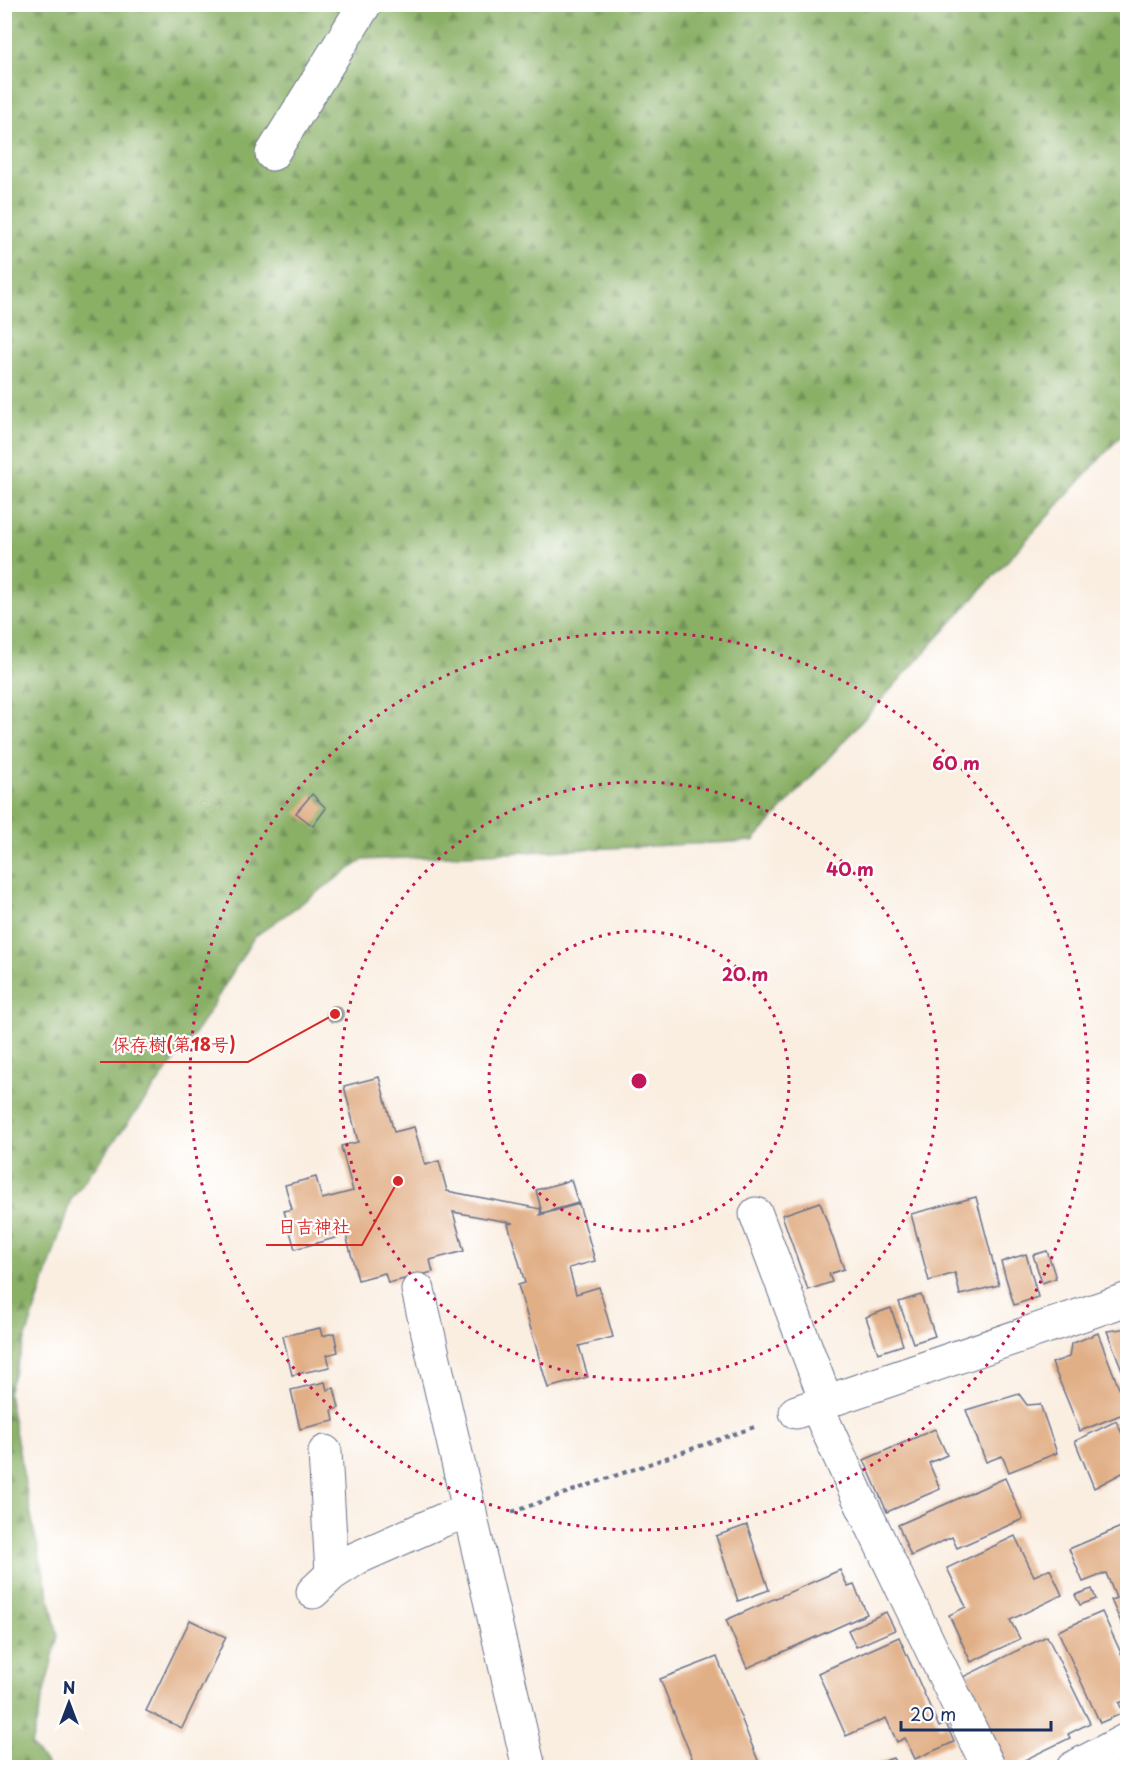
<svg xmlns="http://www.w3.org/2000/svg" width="1132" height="1772" viewBox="0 0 1132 1772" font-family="'Playpen Sans','Klee One',sans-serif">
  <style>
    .forest { fill: url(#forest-firs); stroke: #527062; stroke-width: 1.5 }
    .building { fill: #e1af86 }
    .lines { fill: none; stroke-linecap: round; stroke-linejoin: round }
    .minor-casing { stroke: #69728c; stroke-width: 35 }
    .path { stroke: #69728c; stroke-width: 4; stroke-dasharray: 4.5 4.5; stroke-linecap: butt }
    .minor { stroke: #fff; stroke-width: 33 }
    .tree { fill: #989f9d }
    .ring { fill: none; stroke: #c2185b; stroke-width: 3; stroke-dasharray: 3 6 }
    .centre { fill: #c2185b; stroke: #fff; stroke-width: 3 }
    .ring-label { font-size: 18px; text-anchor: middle; font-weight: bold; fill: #c2185b; stroke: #fff; stroke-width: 4.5; stroke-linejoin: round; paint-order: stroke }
    .leader { fill: none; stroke: #d62828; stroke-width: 2 }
    .callout-dot { fill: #d62828; stroke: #fff; stroke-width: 2 }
    .callout-label { font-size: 18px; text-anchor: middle; font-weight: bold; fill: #d62828; stroke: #fff; stroke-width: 4.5; stroke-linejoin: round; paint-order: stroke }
  </style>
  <defs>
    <pattern id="forest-firs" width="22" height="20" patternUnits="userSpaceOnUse" patternTransform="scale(1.5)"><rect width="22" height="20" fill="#8ab066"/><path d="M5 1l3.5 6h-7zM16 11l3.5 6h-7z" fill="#709057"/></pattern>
  </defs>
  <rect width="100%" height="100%" fill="#fff"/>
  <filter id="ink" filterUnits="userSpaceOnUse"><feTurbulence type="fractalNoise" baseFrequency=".0167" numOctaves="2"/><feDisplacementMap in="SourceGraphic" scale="12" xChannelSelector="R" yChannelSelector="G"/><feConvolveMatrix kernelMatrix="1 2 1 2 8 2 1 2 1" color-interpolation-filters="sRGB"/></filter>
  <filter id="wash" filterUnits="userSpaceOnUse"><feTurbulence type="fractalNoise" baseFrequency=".008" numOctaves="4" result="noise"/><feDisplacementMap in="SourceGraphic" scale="24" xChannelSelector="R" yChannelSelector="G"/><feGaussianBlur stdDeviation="1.35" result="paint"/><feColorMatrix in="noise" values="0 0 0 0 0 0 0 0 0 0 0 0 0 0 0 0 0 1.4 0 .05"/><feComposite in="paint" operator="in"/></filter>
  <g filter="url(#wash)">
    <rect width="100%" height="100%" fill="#faeee1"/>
    <path class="forest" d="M5,5h1122v424l-374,412 -390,19 -109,77 -54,89 -129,173 -63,194 26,138 24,105 -27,109 18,22 -44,1z"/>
    <g id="blocks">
      <g class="building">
        <path d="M312,794l14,14 -13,18 -17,-13z"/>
        <path d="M379,1077l15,55 20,-5 11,38 14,-4 8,30 94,18 -1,6 39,-11 16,57 -26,7 7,26 23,-7 14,50 -34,9 9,31 -40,11 -30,-103 7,-2 -17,-59 5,-1 -60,-11 11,39 -34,9 3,12 -45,11 -3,-10 -27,7 -12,-45 -51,14 -11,-38 8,-2 -7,-24 31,-8 6,22 31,-8 -12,-45 17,-4 -14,-56z"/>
        <path d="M571,1180l7,23 -36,10 -6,-23z"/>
        <path d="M976,1197l23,88 -39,10 -5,-22 -26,8 -18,-67z"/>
        <path d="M820,1202l24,67 -15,5 3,8 -24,8 -26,-75z"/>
        <path d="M1047,1251l9,27 -14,5 -9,-28z"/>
        <path d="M1026,1254l12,43 -24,8 -13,-43z"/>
        <path d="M921,1295l14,41 -22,7 -14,-41z"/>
        <path d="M891,1308l12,37 -25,8 -12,-36z"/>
        <path d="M320,1328l2,8 12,-3 4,19 -11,3 3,12 -38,8 -9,-39z"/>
        <path d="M1128,1328v55h-1l-20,-52z"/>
        <path d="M1098,1333l30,79 -48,19 -28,-68 17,-6 2,-13z"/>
        <path d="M325,1382l2,8 7,-2 5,20 -7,2 2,11 -34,8 -9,-39z"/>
        <path d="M1019,1394l8,11 13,-1 17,49 -48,19 -7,-16 -16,6 -20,-52z"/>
        <path d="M1116,1421l12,25v24l-34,18 -19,-47z"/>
        <path d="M935,1429l12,26 -18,8 11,26 -53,23 -23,-52z"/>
        <path d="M1005,1478l18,41 -66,29 -5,-11 -41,19 -13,-31z"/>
        <path d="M1128,1524v114l-17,-38 5,-2 -10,-25 -23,9 -14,-33z"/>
        <path d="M747,1525l22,65 -31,11 -22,-65z"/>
        <path d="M1015,1536l19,40 16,-7 12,26 -52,25 10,19 -49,23 -22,-47 17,-8 -19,-39z"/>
        <path d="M840,1570l8,17 6,-2 13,29 -120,54 -21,-48z"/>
        <path d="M1092,1589l4,10 -16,6 -5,-10z"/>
        <path d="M886,1612l9,18 -39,17 -8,-17z"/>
        <path d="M1102,1612l26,56v31l-9,4 4,10 -23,10 -42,-92z"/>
        <path d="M190,1620l36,17 -44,91 -36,-17z"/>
        <path d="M1047,1636l43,87 -22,11 2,4 -62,30 -45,-91z"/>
        <path d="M899,1637l40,90 7,-4 8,19 -39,17 -10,-21 -8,4 -11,-24 -40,18 -28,-63z"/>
        <path d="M717,1657l44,111h-65l-36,-89z"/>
        <path d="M893,1758l6,10h-31v-1z"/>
      </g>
    </g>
  </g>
  <g filter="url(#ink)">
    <use href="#blocks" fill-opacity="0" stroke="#69728c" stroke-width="1.5"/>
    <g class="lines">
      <g class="minor-casing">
        <g id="minor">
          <path d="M272,154l93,-150"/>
          <path d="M756,1214l70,187"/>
          <path d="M418,1290l111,478"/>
          <path d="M816,1405l44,96 129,267"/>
          <path d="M796,1412l332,-113"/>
          <path d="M325,1452l7,122"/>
          <path d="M313,1592l19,-18 25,-16 86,-38 27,-9"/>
          <path d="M1073,1768l55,-29"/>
        </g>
      </g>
      <path class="path" d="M512,1512l245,-86"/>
      <use href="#minor" class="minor"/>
    </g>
    <circle class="tree" cx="335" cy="1014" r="9"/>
  </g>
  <g class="ring">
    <circle cx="639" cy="1081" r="150"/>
    <circle cx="639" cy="1081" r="299"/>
    <circle cx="639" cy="1081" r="449"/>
  </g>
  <circle cx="639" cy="1081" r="9" class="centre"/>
  <g class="ring-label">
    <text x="956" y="770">60 m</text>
    <text x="850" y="876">40 m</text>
    <text x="745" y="981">20 m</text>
  </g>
  <path class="leader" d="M335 1014L248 1062H100M398 1181L362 1245H266"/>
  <g class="callout-dot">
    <circle cx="335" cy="1014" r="6"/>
    <circle cx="398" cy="1181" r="6"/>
  </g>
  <g class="callout-label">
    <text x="174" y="1051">保存樹(第18号)</text>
    <text x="314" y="1233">日吉神社</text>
  </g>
  <rect width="1132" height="1772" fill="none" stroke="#fff" stroke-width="24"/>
  <g transform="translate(69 1703)" stroke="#ffffff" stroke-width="4.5" paint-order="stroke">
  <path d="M0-4.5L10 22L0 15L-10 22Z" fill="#1b2f5e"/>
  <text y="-9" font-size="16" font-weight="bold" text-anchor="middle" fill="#1b2f5e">N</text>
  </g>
  <path d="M901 1721v9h150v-9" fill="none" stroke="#1b2f5e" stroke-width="3"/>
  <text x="910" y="1721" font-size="18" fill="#1b2f5e" stroke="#ffffff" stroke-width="4.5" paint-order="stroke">20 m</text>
</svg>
